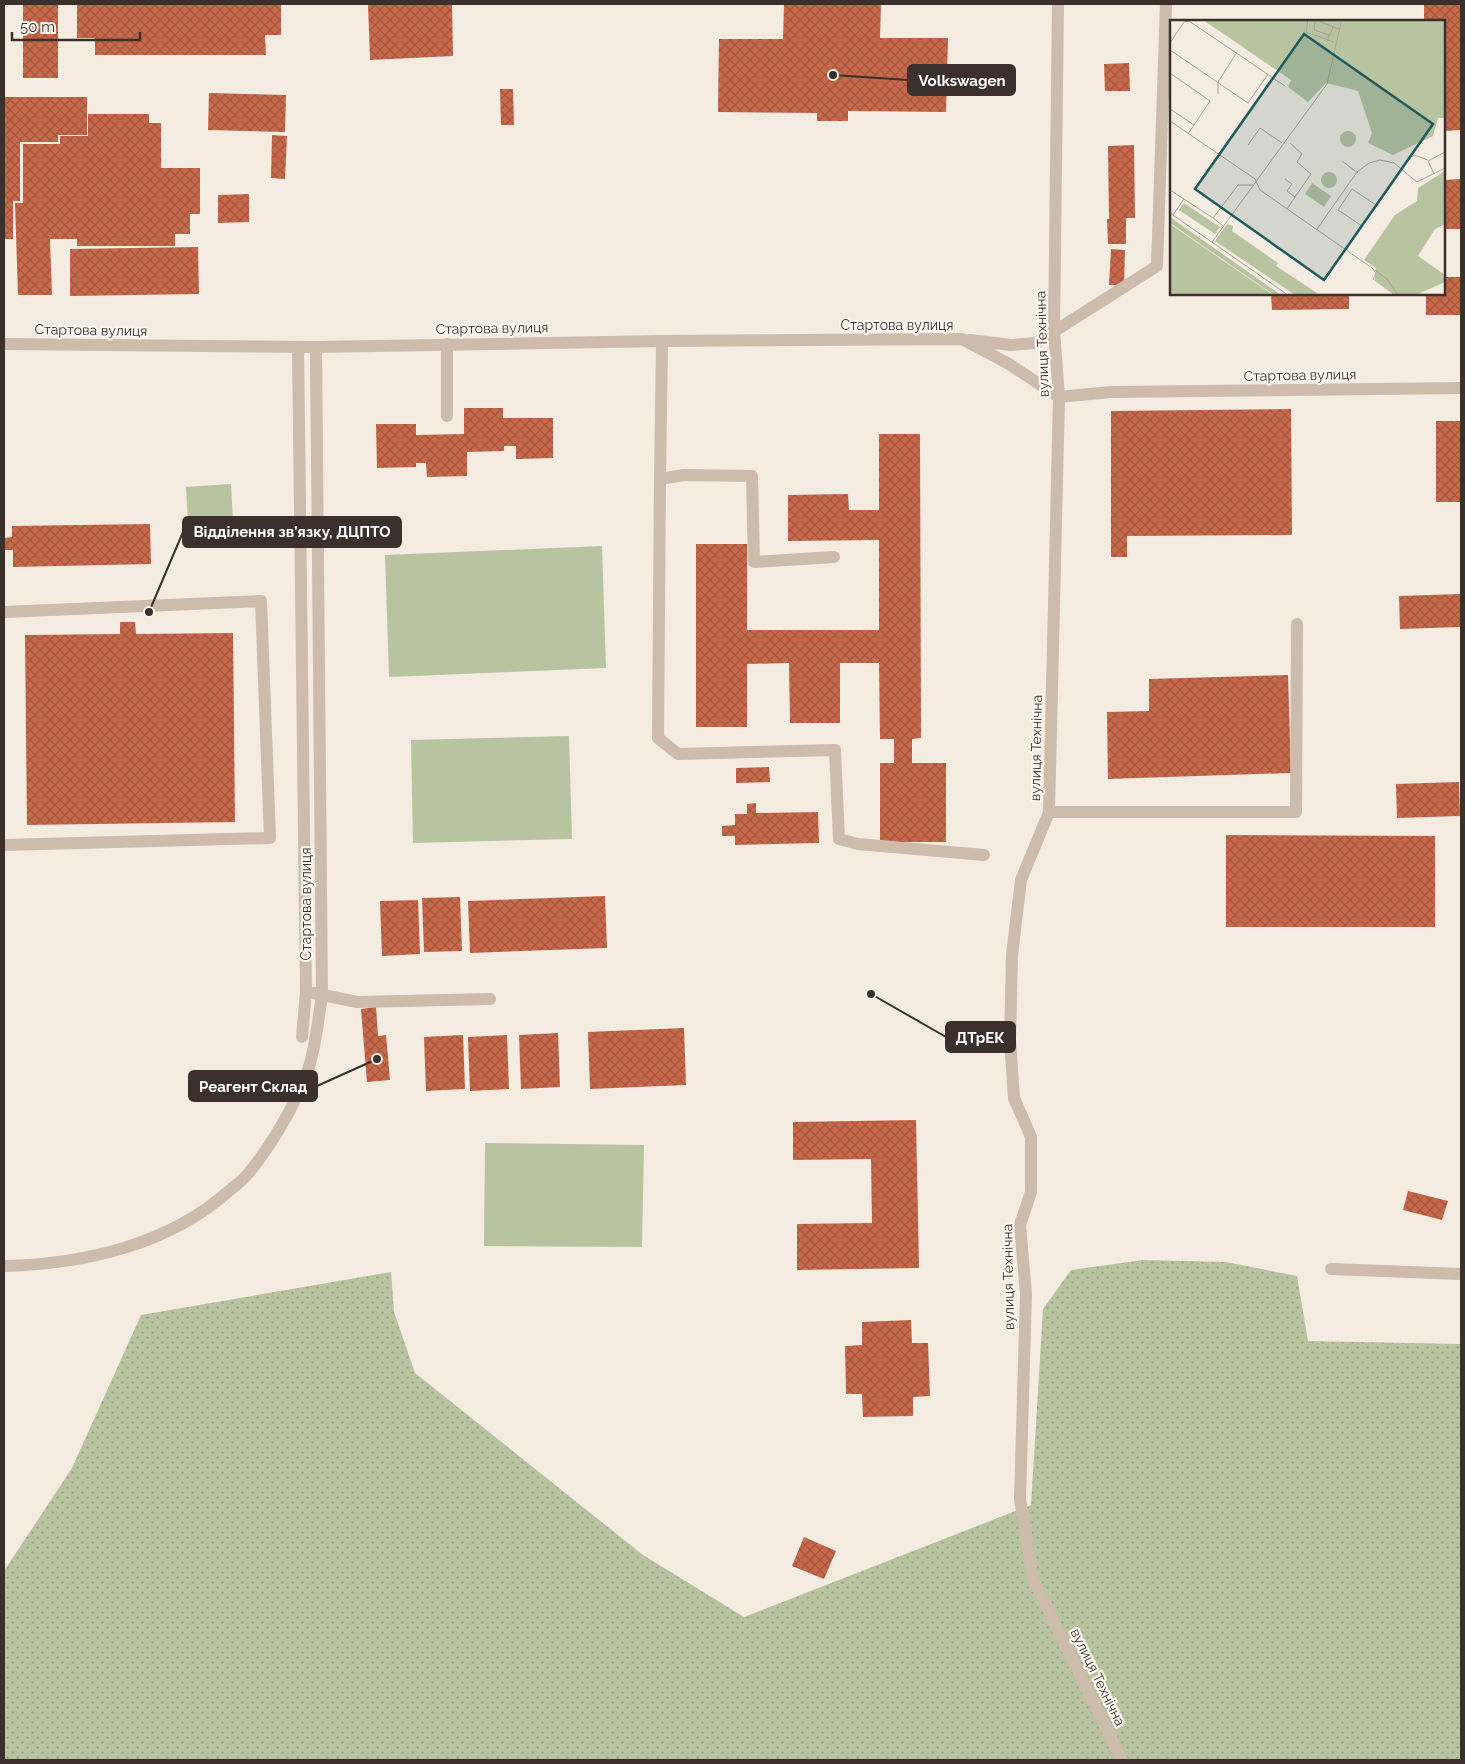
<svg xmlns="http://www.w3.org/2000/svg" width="1465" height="1764" viewBox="0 0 1465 1764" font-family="Raleway,sans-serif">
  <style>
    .grass { fill: url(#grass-dots) }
    .pitch { fill: #b8c4a0 }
    .building { fill: url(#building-cross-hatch) }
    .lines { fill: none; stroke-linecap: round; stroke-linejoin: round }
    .minor { stroke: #cdbbac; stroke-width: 12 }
    .labels { text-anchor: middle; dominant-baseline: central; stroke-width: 4.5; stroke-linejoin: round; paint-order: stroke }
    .street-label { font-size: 14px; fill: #3b302b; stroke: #fbf5ee }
    .inset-road { fill: none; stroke: #aaa098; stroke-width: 1 }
    .view { fill: #1f5a5e; fill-opacity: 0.15; stroke: #1f5a5e; stroke-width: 2.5 }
    .inset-edge { fill: none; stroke: #3b302b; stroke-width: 2.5 }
    .leader { fill: none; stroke: #3b302b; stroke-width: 2 }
    .callout-dot { fill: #3b302b; stroke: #fbf5ee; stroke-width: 2 }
    .callout { fill: #3b302b; stroke: #3b302b; stroke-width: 2 }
    .callout-label { font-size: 15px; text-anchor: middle; font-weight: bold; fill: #fff }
  </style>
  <defs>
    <pattern id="grass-dots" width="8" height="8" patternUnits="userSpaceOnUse" patternTransform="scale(1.25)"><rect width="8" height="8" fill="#b8c4a0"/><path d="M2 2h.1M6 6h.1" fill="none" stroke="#97a083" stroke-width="1.8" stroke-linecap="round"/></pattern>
    <pattern id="building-cross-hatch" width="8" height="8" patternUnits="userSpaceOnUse" patternTransform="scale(1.25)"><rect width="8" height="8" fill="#c8694b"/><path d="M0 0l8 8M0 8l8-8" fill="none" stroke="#a4573f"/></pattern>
  </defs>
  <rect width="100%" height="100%" fill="#f4ebe1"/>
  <path class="grass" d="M1143,1260l83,2 71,14 11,65 153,3v416h-1457v-189l68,-103 69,-153 250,-43 3,40 21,61 228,182 101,62 287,-112 12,-196 28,-39z"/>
  <g class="pitch">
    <path d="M231,484l3,54 -45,3 -3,-54z"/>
    <path d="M602,546l4,122 -217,9 -4,-122z"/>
    <path d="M569,736l3,103 -159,4 -2,-103z"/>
    <path d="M485,1143l159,2 -2,102 -158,-1z"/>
  </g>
  <g class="building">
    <rect x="23" y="4" width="35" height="74"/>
    <path d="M77,4h204v31h-16l1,20h-171v-17h-18z"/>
    <path d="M368,4h84l1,52 -83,4z"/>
    <path d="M784,4h97l-1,34h68l-2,74 -98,-1v10h-31v-8l-99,-1 1,-73h64z"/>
    <path d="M1424,4h37v126l-17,1v-110h-20z"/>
    <path d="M1129,63l1,28h-25l-1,-27z"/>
    <path d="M500,89h13l1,36h-13z"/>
    <path d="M209,93l77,2 -1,37 -77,-2z"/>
    <path d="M4,97h83v38h-29v7h-38v59h-7v38h-9z"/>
    <path d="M88,114h61v9h12v45h39v46h-10v20h-15v12h-98v-7h-27l2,56h-34l-3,-92h8v-59h37v-8h28z"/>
    <path d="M272,135l15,1 -2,43 -14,-1z"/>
    <path d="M1134,145l1,73h-9v26h-18l-1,-25h2l-1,-73z"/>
    <path d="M1461,179v50h-17v-49z"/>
    <path d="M249,194v28l-31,1v-28z"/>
    <path d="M198,247l1,47 -129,2v-47z"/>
    <path d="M1111,249l14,1 -1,35h-15z"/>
    <path d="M1444,277h17v38h-35v-21h18z"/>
    <path d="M1271,294h78v15l-77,1z"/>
    <path d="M464,408h39v10h50v40l-37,1v-13h-12v5l-37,1v24l-40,1 -1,-14h-10v4l-39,1 -1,-44h40v11l48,-1z"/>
    <path d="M1291,409l1,126 -165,1v21h-16v-146z"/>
    <rect x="1436" y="421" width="25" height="81"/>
    <path d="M879,434h41l1,304 -9,1v24h34v79h-66v-79h14v-24h-14l-1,-76h-39v60h-50l-1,-60 -42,1v63h-51v-183h51v86h132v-90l-91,1v-46l60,-1 1,16h30z"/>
    <path d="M150,524l1,40 -138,3v-17h-9v-12l8,-1v-11z"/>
    <path d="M1461,594v33l-61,2 -1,-33z"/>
    <path d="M120,622h15l1,12 97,-1 2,189 -208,3 -2,-190 95,-1z"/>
    <path d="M1288,675l3,98 -183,6 -1,-67 42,-1v-32z"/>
    <path d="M769,767l1,15 -34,1v-15z"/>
    <path d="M1459,782l1,34 -63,2 -1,-34z"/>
    <path d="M756,803v10l62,-1 1,31 -84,2v-9h-13v-10l13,-1v-11h12v-10z"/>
    <path d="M1226,835l209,1v91h-209z"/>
    <path d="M605,896l2,52 -137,5 -2,-52z"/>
    <path d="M460,897l2,54 -38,1 -2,-54z"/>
    <path d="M418,900l2,54 -38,2 -2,-55z"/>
    <path d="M376,1007l2,29 8,-1 4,45 -23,2 -6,-73z"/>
    <path d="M684,1028l2,57 -96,4 -2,-57z"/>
    <path d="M558,1033l2,54 -39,2 -2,-54z"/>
    <path d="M463,1035l2,54 -39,2 -2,-54z"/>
    <path d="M507,1035l2,54 -39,2 -2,-54z"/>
    <path d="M916,1120l3,148 -122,2v-46l75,-1 -1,-64 -78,1v-38z"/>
    <path d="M1408,1191l40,10 -6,19 -39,-10z"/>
    <path d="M911,1320l1,23h16l2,53 -17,1v19l-50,1 -1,-23h-16l-1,-48 17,-1v-23z"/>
    <path d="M804,1537l32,14 -12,28 -32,-13z"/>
  </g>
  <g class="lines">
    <g class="minor">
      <path d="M1058,4l-4,327 5,66 -10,415 -28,68 -9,75 -2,85 4,58 17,39v55l-11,33 6,69 -6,205 13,80 89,181"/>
      <path d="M970,340l41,5 25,-2 121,-77 9,-262"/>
      <path d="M662,341l-2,138 24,-4 68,1 2,86 80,-5"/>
      <path d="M4,344l312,3 346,-6 300,-2 47,25 50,33 52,-5 350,-4"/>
      <path d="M298,347l8,644 -4,46"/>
      <path d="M447,416v-72"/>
      <path d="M660,479l-2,259 20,16 157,-4 4,89 19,5 126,11"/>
      <path d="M4,612l257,-11 9,237 -266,7"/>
      <path d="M1049,812h247l1,-188"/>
      <path d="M313,993l44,9 133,-3"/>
      <path d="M4,1266c80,-2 165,-21 226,-76 6,-5 12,-9 17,-15 16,-19 30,-41 42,-63 7,-15 15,-29 20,-45 7,-23 9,-47 13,-71l-6,-649"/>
      <path d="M1331,1269l130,5"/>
    </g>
  </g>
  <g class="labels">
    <g class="street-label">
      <text x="897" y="325">Стартова вулиця</text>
      <text transform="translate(492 328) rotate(-1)">Стартова вулиця</text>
      <text transform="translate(91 330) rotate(1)">Стартова вулиця</text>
      <text transform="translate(1042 344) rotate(-92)">вулиця Технічна</text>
      <text transform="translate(1300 375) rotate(-1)">Стартова вулиця</text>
      <text transform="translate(1036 748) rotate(-89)">вулиця Технічна</text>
      <text transform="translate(306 904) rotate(-90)">Стартова вулиця</text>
      <text transform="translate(1008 1277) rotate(-91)">вулиця Технічна</text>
      <text transform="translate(1098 1677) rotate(64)">вулиця Технічна</text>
    </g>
  </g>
  <g transform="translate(1170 20)">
    <rect width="275" height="275" fill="#f4ebe1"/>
    <path d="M33,0h242v98h-7l-5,18 -40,19 -25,-12 4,-10 -14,-42 -32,-8 -18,19 -20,-15 3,-7zM275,151v53l-10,5 -17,27 27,19v7l-29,13h-22l-19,-14 1,-13 -12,-8 31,-45 22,-14 1,-13zM57,204l6,2 -1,5 46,32 -2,3 44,29h-25l-80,-54z" fill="#b8c4a0"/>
    <path d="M14,183l36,24 -5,7 -36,-24zM0,197l111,78h-7l-104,-72z" fill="#b8c4a0"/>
    <path d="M0,204l103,71h-103z" fill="#b8c4a0"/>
    <path d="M170 119a8 8 0 1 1 16 0a8 8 0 1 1-16 0ZM151 160a8 8 0 1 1 16 0a8 8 0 1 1-16 0ZM142,163l19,13 -7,11 -19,-13z" fill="#b8c4a0"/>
    <path class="inset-road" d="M138,0l-2,12 28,10M145,0l-1,10 15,5M146,0l23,9M157,21l6,-14M0,23l14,-21 5,-1 96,65M0,30l78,53 20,-29M0,53l40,28 -22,33M48,74v-12l19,-30M0,89l24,16M0,101l85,58 5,11 112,78 4,5 -3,7M120,123l12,11 -5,8 14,12 -16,23M78,125l12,-17 22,15M242,137l2,-2 14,5M172,141l16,12M264,154l-6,-13 17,-9M115,159l7,5 -5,7 8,6 -8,12M0,170l14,9M0,193l118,82M3,195l11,-16 29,19M53,206l-10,-8 25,-33h15M147,209l40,-57 12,-9 11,-3 14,3 23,19 28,-14M42,222l115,-158 14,-61M176,230l30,-45 -24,-16 -14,21 24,16M205,250l12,9 11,16"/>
    <path class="view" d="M134,14l129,90 -109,156 -129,-91z"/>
    <rect width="275" height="275" class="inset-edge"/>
  </g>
  <path class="leader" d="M833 75L908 80M149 612L183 532M871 994L946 1037M377 1059L317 1086"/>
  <g class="callout-dot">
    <circle cx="833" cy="75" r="5"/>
    <circle cx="149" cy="612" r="5"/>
    <circle cx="871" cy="994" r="5"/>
    <circle cx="377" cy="1059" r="5"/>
  </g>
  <g class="callout">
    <rect x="908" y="65" width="107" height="30" rx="5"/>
    <rect x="183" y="517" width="218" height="30" rx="5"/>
    <rect x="946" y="1022" width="69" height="30" rx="5"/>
    <rect x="189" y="1071" width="128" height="30" rx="5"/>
  </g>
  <g class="callout-label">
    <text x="962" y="86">Volkswagen</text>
    <text x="292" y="537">Відділення зв’язку, ДЦПТО</text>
    <text x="980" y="1043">ДТрЕК</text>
    <text x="253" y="1092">Реагент Склад</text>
  </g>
  <rect width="1465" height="1764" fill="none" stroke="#3b302b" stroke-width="10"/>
  <path d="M12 32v8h128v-8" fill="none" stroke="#3b302b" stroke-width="2.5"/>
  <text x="20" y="32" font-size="15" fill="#3b302b" stroke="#fbf5ee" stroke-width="4" paint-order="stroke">50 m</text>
</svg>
